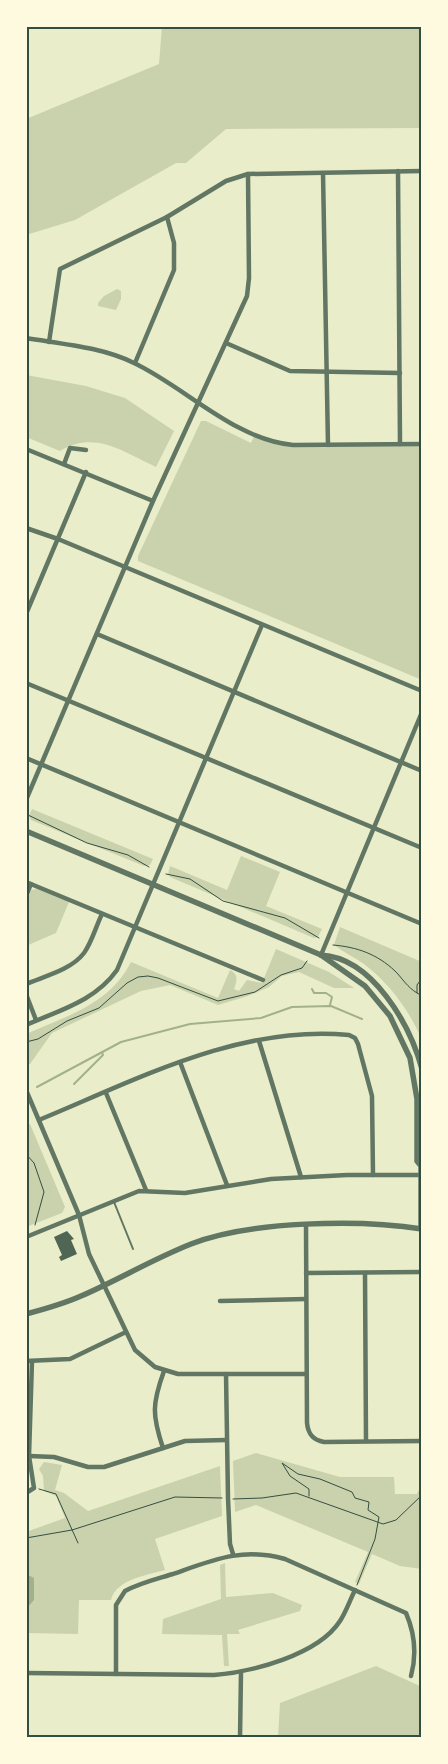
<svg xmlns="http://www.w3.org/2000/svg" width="448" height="1764" viewBox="0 0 448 1764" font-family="Manrope,sans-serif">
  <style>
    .green { fill: #cad2ad }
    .water { fill: #a3b18a }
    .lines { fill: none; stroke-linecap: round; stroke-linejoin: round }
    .stream { stroke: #a3b18a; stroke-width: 2 }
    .building { fill: #4f6655 }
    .path { stroke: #344e41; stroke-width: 1 }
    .service { stroke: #617663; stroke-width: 2 }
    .minor { stroke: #617663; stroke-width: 4.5 }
    .tertiary { stroke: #617663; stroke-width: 5.5 }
    .neatline { fill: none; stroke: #344e41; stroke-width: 2 }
  </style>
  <rect width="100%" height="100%" fill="#e9edc9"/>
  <g class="green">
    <path d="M162,26h260v102l-196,1 -40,34h-10l-101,57 -49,15v-116l133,-55z"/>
    <path d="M117,289l4,2v8l-5,11 -18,-4v-3l6,-7z"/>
    <path d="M26,375l60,11 39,12 49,33 -18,36c-33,-15 -61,-37 -96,-16l-34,-14z"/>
    <path d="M201,421h5l45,22 4,-9 29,10h138v236l-284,-119v-5z"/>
    <path d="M32,809l121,50 -3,6 -6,1 -113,-46 -2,-4z"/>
    <path d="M241,856l39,16 -14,34 56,23 -4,8 -4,1 -144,-61 -2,-3 2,-8 57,24z"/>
    <path d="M37,889l32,13 -13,31 -30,13v-43l5,-13z"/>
    <path d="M340,927l82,35v78c-13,-30 -32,-56 -58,-76 -10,-7 -21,-12 -30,-19z"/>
    <path d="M276,949l53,23 25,16h-20l-35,-16 -17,4 -13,11 -21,9 -30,9 -48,-20 -29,6 -89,42 -22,31 -4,2v-32c41,-18 84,-30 105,-72l87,36 12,-28c9,5 7,11 4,19l5,2 8,-11 15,3z"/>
    <path d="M30,1124l35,83 -3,6 -36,14v-101z"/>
    <path d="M256,1453l84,24h54l1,17h22l1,-3 4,-1v79l-22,-3 -28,-12 -13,30 -4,-2 13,-30 -112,-47 -21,7 -2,-51z"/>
    <path d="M44,1462l18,3 -7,25 9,3 24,18 132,-45 2,50 -67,23 10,31c-17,5 -49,9 -54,30h-32l-1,34 -52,-1v-101l39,-14 -9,-22 -12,-5 -1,-15 -4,-7z"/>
    <path d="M225,1563l1,34 47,-4 29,12 -2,6 -62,19 2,4h-13l2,32h-5l-2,-31 -60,-1 1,-15 58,-20 -1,-34z"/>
    <path d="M376,1666l46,21v51h-144l2,-35z"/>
  </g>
  <path class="water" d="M26,1574l8,4v22l-8,9z"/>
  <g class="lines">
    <g class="stream">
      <path d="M312,989l2,4h12l6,4 -2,8"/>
      <path d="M74,1084l29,-29 -1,-3"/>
      <path d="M37,1087l84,-45 69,-18 71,-6 31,-11 39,-1 31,13"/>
    </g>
  </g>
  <path class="building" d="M67,1231l7,8 -3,1 6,14 -16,7 -2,-4 3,-2 -8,-18z"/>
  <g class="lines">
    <g class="path">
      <path d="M28,815l59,28 41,12 21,12"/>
      <path d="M166,874l24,5 33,22 62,17 34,20"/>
      <path d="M333,945c24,2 44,9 62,26 8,8 12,16 22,22"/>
      <path d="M422,978l-5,7v8l5,3"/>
      <path d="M26,1042l12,-3 29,-18 32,-13 28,-25 11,-6 10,-1 10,2 60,23 37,-9 26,-17 21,-7 5,-7"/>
      <path d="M26,1154l8,9 10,29 -9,33"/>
      <path d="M39,1489l17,5 22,49"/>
      <path d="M309,1496v-7l-19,-13 -8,-13 16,11 22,5 32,13 3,6 14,4 -1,8 11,7 -4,22 -18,46"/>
      <path d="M233,1499l29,-1 34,-5 87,31 13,-4 26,-25"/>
      <path d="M26,1538l46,-8 103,-33 47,1"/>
    </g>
    <path class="service" d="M114,1202l19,47"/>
    <g class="minor">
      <path d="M398,171l2,273"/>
      <path d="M323,173l5,272"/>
      <path d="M26,338c36,6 76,9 108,25 51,24 101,77 159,82l129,-1"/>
      <path d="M49,342l11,-73 107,-52 59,-36 22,-7 174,-3"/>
      <path d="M226,343l64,28 110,2"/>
      <path d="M135,363l39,-93v-27l-7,-26"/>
      <path d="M26,449l127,52"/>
      <path d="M64,464l6,-16 16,2"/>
      <path d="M26,528l32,11 364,152"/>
      <path d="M26,614l60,-142"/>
      <path d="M97,634l325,137"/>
      <path d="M26,683l396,165"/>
      <path d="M26,758l396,166"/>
      <path d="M26,800l127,-299 94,-205 2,-18 -1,-104"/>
      <path d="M26,882l237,98"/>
      <path d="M26,896l5,-12"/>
      <path d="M321,955l101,-243"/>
      <path d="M26,984c19,-8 45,-14 58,-31 8,-11 12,-27 18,-39"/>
      <path d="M26,994l10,26"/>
      <path d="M26,1025c34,-15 69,-24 91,-55l145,-345"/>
      <path d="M259,1041l42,136"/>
      <path d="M180,1062l47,123"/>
      <path d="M26,1090l53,125 10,39 46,96 20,17 23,7h128"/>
      <path d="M106,1093l40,97"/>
      <path d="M39,1120c97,-40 202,-96 310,-85l6,3 3,6 14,52 1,79"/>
      <path d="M306,1226l1,197c1,10 5,17 17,19l98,-1"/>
      <path d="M26,1237l113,-46 46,2 86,-14 76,-4h74"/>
      <path d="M422,1248v94"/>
      <path d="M306,1273l115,-1"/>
      <path d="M365,1273l1,168"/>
      <path d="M220,1301l86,-2"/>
      <path d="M26,1361l44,-2 56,-27"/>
      <path d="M226,1374l2,124 2,46 3,10"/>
      <path d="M163,1448c-11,-33 -11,-44 1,-77"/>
      <path d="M29,1456l25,1 34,10h16l81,-26 41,-1"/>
      <path d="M26,1493l8,-5 -5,-32 3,-95"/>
      <path d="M26,1673l188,2c38,-3 104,-20 126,-54 6,-9 10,-21 15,-31"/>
      <path d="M116,1674v-69l9,-14c15,-8 32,-12 48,-17 40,-14 69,-27 112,-15l121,54c9,21 11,41 5,63"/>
      <path d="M240,1738l1,-66"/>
    </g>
    <g class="tertiary">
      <path d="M26,831l295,124 44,31 25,30 20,42 7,41v62l4,5v62"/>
      <path d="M321,955c52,3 89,70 101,114"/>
      <path d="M26,1314c19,-5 37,-10 55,-18 37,-16 72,-37 110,-52 59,-23 168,-25 231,-15"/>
    </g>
  </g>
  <rect width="448" height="1764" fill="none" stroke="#fefae0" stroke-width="55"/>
  <rect x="28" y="28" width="392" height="1708" class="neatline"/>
</svg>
